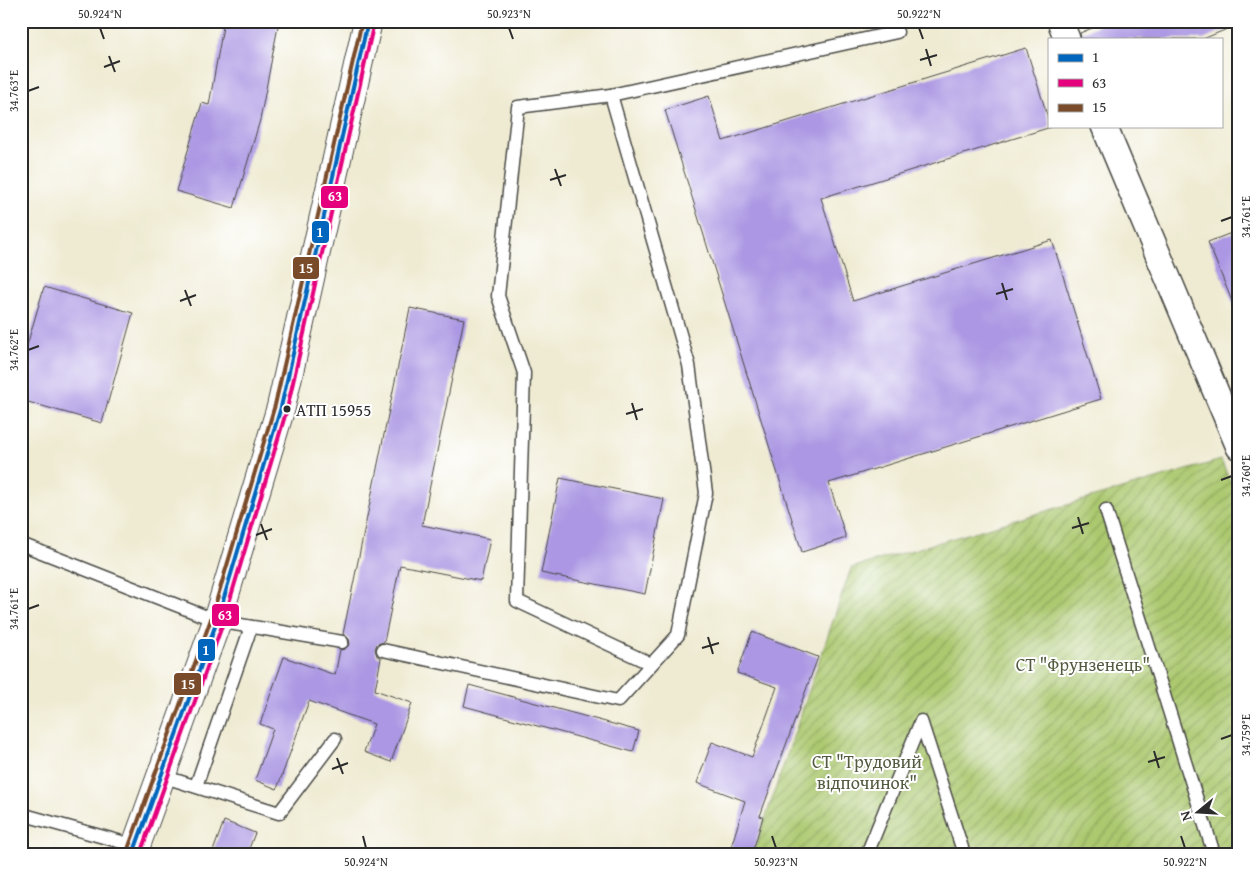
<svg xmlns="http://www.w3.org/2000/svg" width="1260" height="875" viewBox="0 0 1260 875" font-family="'Gentium Book Plus',serif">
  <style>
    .garden { fill: url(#garden-furrows); stroke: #6c7a4d }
    .building { fill: #ab97e3 }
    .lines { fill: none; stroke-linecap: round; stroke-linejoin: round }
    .lane-casing { stroke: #484844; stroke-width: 15 }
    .street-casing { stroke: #484844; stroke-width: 28 }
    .primary-casing { stroke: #484844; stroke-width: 30 }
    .lane { stroke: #fff; stroke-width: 12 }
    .street { stroke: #fff; stroke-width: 25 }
    .primary { stroke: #fff; stroke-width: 28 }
    .bus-1-casing { stroke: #fff; stroke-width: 8 }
    .bus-2-casing { stroke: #fff; stroke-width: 8 }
    .bus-3-casing { stroke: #fff; stroke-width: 8 }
    .bus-1 { stroke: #0065bd; stroke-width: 4 }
    .bus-2 { stroke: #e5007d; stroke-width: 4 }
    .bus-3 { stroke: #7a4b2a; stroke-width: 4 }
    .ticks { fill: none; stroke: #2b2b2b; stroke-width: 2 }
    .bus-dot { fill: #2b2b2b; stroke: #fff; stroke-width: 2 }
    .labels { text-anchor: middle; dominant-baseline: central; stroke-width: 4; stroke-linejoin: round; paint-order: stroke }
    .bus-label { font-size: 17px; fill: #2b2b2b; stroke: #fff; text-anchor: start }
    .park-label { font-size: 18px; fill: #525a3f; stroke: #fff }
    .line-badge { stroke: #fff; stroke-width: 2 }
    .badge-label { font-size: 14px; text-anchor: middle; font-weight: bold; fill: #fff }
    .neatline { fill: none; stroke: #2b2b2b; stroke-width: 2 }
    .ticks-label { font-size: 12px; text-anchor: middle; fill: #2b2b2b }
  </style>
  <defs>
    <pattern id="garden-furrows" width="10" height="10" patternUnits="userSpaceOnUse" patternTransform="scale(1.25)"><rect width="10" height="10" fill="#acc96f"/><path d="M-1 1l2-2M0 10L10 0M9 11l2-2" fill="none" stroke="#8ca35b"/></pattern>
  </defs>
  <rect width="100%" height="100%" fill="#fff"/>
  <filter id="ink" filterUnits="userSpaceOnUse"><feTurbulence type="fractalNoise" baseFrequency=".02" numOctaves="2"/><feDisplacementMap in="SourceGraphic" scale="10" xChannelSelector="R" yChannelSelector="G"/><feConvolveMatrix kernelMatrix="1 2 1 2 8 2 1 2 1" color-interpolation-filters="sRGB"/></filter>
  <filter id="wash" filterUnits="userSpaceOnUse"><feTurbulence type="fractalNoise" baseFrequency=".0096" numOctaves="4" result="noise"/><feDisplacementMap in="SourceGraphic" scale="20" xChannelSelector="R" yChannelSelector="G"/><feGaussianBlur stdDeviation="1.12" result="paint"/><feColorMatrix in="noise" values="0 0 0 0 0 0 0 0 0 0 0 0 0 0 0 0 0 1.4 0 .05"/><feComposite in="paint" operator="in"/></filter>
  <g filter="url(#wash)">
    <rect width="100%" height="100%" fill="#efebd3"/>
    <path class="garden" d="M1221,460l18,41v353h-486l98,-286z"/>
    <g id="blocks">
      <g class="building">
        <path d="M224,21h55l-19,99 -26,88 -58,-17 26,-88 7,2z"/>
        <path d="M1109,21h130v3l-36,15h-122l-1,-6z"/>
        <path d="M1026,48l23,73v5l2,1 -230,71 32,103 199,-61 49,159 -272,84 17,55 -44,14 -137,-442 44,-14 14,45z"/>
        <path d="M1239,230v85l-1,1 -30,-74z"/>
        <path d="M44,287l89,26 -31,110 -81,-23v-34z"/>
        <path d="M410,308l54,11 -42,206 68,14 -9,42 -81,-16 -16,77 -7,2 -2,5 2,7 4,2 -6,32 37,13 -21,59 -27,-10 10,-28 -65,-23 -32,88 -22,-9 18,-51 -13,-5 24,-67 51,18 5,-25 5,-1 5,-5 -1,-5 -6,-5z"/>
        <path d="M560,478l104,21 -19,95 -104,-21z"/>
        <path d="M752,632l66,25 -58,159 3,1 -11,37h-23l16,-53 -48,-18 15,-41 40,15 25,-70 -40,-14z"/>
        <path d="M469,685l170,46 -6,21 -169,-46z"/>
        <path d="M224,821l31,12 -8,21h-35z"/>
      </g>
    </g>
  </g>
  <g filter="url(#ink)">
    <use href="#blocks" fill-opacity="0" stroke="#484844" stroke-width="1"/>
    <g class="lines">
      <g class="lane-casing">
        <g id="lane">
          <path d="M611,95l-93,12 -20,189 26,77 -7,228 134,63"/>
          <path d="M1106,510l108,344"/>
          <path d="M21,544l196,77 125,21"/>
          <path d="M383,650l235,51 60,-66 28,-142 -17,-128 -78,-270 286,-63"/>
          <path d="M162,776l117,37 56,-74"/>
          <path d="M196,786l55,-159"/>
          <path d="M21,814l115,32"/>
          <path d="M867,854l54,-133 43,133"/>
        </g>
      </g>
      <g class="street-casing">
        <g id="street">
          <path d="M1060,21l7,18"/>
          <path d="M1104,126l135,321"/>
        </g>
      </g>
      <g class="primary-casing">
        <path id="primary" d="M133,854l84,-233 64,-214 87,-386"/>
      </g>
      <use href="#lane" class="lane"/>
      <use href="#street" class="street"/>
      <use href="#primary" class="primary"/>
      <g class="bus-1-casing">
        <path id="bus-1" d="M133,854l84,-233 64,-214 87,-386"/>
      </g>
      <g class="bus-2-casing">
        <path id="bus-2" d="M140,854l83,-231 64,-214 87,-387"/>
      </g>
      <g class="bus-3-casing">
        <path id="bus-3" d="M127,852l84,-233 64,-214 87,-384"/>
      </g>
      <use href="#bus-1" class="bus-1"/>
      <use href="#bus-2" class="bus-2"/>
      <use href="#bus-3" class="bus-3"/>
    </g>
  </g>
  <path class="ticks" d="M100,28l4,11M509,28l4,11M919,28l4,11M926,49l5,17M109,56l6,16M920,60l17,-5M104,67l16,-6M28,91l11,-4M555,169l6,17M550,180l16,-5M1221,221l11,-4M1002,283l5,17M185,290l6,16M996,294l17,-5M180,301l16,-6M28,350l11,-4M632,403l5,17M626,414l17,-5M1221,480l11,-4M1078,517l5,17M261,524l6,16M1072,528l17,-5M256,535l16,-6M28,609l11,-4M708,637l5,17M702,648l17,-5M1221,739l11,-4M1154,751l5,17M337,758l6,16M1148,762l17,-5M332,769l16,-6M363,836l3,12M772,836l4,12M1181,836l4,12"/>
  <circle class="bus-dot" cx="287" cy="409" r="4.5"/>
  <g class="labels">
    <g class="bus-label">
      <text x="296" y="409">АТП 15955</text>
    </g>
    <g class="park-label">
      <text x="1083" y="664">СТ "Фрунзенець"</text>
      <text x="867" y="761">СТ "Трудовий<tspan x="867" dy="21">відпочинок"</tspan></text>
    </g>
  </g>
  <g class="line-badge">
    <rect x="320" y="185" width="29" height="24" rx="5" fill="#e5007d"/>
    <rect x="311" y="220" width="19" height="24" rx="5" fill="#0065bd"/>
    <rect x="292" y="256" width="28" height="24" rx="5" fill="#7a4b2a"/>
    <rect x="211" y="603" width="29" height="24" rx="5" fill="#e5007d"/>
    <rect x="197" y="638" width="19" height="24" rx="5" fill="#0065bd"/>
    <rect x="173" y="672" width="29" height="24" rx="5" fill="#7a4b2a"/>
  </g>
  <g class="badge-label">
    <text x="335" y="201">63</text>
    <text x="320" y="237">1</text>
    <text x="306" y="273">15</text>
    <text x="225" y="620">63</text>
    <text x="206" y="655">1</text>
    <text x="188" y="689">15</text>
  </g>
  <rect width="1260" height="875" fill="none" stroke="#fff" stroke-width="55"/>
  <rect x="1048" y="38" width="175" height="90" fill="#ffffff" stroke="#aaaaaa"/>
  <rect x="1058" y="54" width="25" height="8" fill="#0065bd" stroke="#aaaaaa"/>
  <text x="1092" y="62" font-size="15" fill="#2b2b2b">1</text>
  <rect x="1058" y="79" width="25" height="8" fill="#e5007d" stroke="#aaaaaa"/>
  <text x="1092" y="88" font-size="15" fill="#2b2b2b">63</text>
  <rect x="1058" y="104" width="25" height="8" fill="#7a4b2a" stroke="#aaaaaa"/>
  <text x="1092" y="112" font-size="15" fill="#2b2b2b">15</text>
  <g transform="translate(1198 812) rotate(252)" stroke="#ffffff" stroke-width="4" paint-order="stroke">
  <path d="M0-4L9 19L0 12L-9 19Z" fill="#2b2b2b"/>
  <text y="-8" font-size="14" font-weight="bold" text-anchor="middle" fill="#2b2b2b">N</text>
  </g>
  <rect x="28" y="28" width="1204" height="820" class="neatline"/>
  <g class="ticks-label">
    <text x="100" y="18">50.924°N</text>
    <text x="509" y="18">50.923°N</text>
    <text x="919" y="18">50.922°N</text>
    <text transform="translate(14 91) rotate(-90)" y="4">34.763°E</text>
    <text transform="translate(1246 217) rotate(-90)" y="4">34.761°E</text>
    <text transform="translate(14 350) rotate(-90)" y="4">34.762°E</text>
    <text transform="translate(1246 476) rotate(-90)" y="4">34.760°E</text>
    <text transform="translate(14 609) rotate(-90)" y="4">34.761°E</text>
    <text transform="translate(1246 735) rotate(-90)" y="4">34.759°E</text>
    <text x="366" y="866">50.924°N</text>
    <text x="776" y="866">50.923°N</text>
    <text x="1185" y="866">50.922°N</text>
  </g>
</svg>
